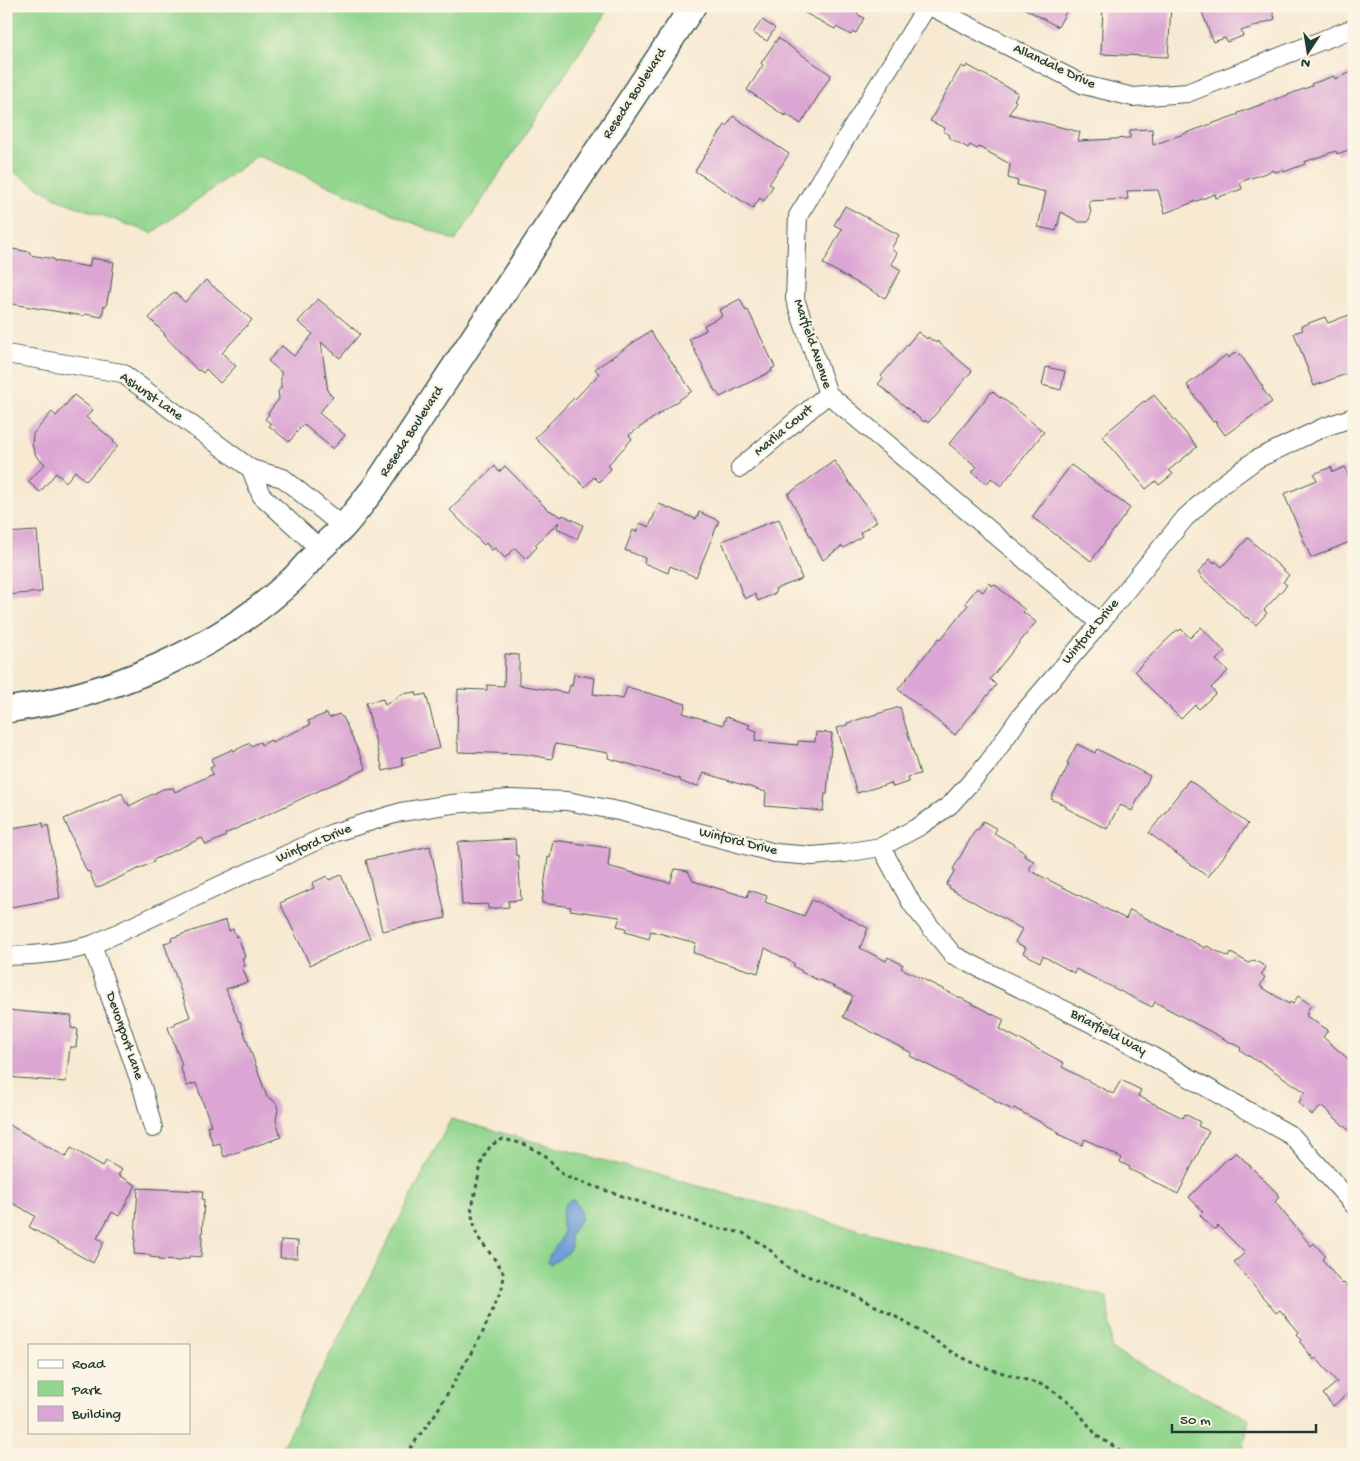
<svg xmlns="http://www.w3.org/2000/svg" width="1360" height="1461" viewBox="0 0 1360 1461" font-family="'Gochi Hand',sans-serif">
  <style>
    .green { fill: #93d68e; stroke: #598a61 }
    .water { fill: #6f9ed8; stroke: #476e86 }
    .building { fill: #dba6d3 }
    .lines { fill: none; stroke-linecap: round; stroke-linejoin: round }
    .street-casing { stroke: #3f574c; stroke-width: 20 }
    .secondary-casing { stroke: #3f574c; stroke-width: 28 }
    .path { stroke: #3f574c; stroke-width: 3; stroke-dasharray: 4 4; stroke-linecap: butt }
    .street { stroke: #fff; stroke-width: 18 }
    .secondary { stroke: #fff; stroke-width: 25 }
    .labels { text-anchor: middle; dominant-baseline: central; stroke-width: 4.5; stroke-linejoin: round; paint-order: stroke }
    .street-label { font-size: 14px; fill: #1f3d34; stroke: #fcf5e5 }
  </style>
  <rect width="100%" height="100%" fill="#fcf5e5"/>
  <filter id="ink" filterUnits="userSpaceOnUse"><feTurbulence type="fractalNoise" baseFrequency=".02" numOctaves="2"/><feDisplacementMap in="SourceGraphic" scale="10" xChannelSelector="R" yChannelSelector="G"/><feConvolveMatrix kernelMatrix="1 2 1 2 8 2 1 2 1" color-interpolation-filters="sRGB"/></filter>
  <filter id="wash" filterUnits="userSpaceOnUse"><feTurbulence type="fractalNoise" baseFrequency=".0096" numOctaves="4" result="noise"/><feDisplacementMap in="SourceGraphic" scale="20" xChannelSelector="R" yChannelSelector="G"/><feGaussianBlur stdDeviation="1.12" result="paint"/><feColorMatrix in="noise" values="0 0 0 0 0 0 0 0 0 0 0 0 0 0 0 0 0 1.4 0 .05"/><feComposite in="paint" operator="in"/></filter>
  <g filter="url(#wash)">
    <rect width="100%" height="100%" fill="#f7e9d2"/>
    <g class="green">
      <path d="M6,6h604l-155,235 -197,-86 -106,78 -91,-32 -55,-34z"/>
      <path d="M451,1119l656,178 5,53 137,69 -7,36h-964z"/>
    </g>
    <path class="water" d="M571,1200l4,1c14,24 -2,20 -5,37 0,2 1,5 1,8 -2,8 -14,15 -21,18l-2,-2c0,-12 13,-18 15,-29 1,-7 -1,-1 -1,-8 0,-9 -1,-21 9,-25z"/>
    <g id="blocks">
      <g class="building">
        <path d="M792,6h55l11,6 -1,2 7,4 -8,15 -3,-1 -2,3 -15,-8 -1,2z"/>
        <path d="M1020,6h49l-11,21z"/>
        <path d="M1103,6h68l-3,51 -67,-3z"/>
        <path d="M1200,6h71l4,13 -34,12 2,5 -16,6 -2,-4 -12,4z"/>
        <path d="M762,20l13,8 -8,13 -14,-8z"/>
        <path d="M778,38l53,37 -30,49 -15,-10 -1,2 -38,-26 16,-25 -2,-2z"/>
        <path d="M967,65l51,28 -4,7 2,1 -7,13 71,18 -2,9 52,-3v-8l22,-1 1,16 86,-31 -1,-1 74,-27 -1,-2 23,-8 1,3 19,-8v77l-17,6 -1,-3 -32,11 1,2 -21,8 -1,-2 -8,2 -1,-2 -34,12 2,7 -26,9 -1,-4 -50,19 -7,-23 -31,1 1,8 -39,2 2,13 -3,8h-9l-18,-10 -5,19 -18,-4 8,-35 -29,-7 1,-4 -10,-3 2,-14 -31,-17 -2,2 -7,-4 -2,3 -20,-11 2,-2 -7,-4 2,-3 -15,-7 31,-55 4,2z"/>
        <path d="M733,116l56,38 -20,30 4,2 -9,15 -4,-3 -7,10 -58,-37 30,-46 2,1z"/>
        <path d="M845,206l54,29 -8,14 6,4 -6,11 10,6 -16,28 -62,-34 19,-35 -8,-4z"/>
        <path d="M6,248l24,4v3l24,4v2l35,6 2,-9 23,4 -4,30h-1l-3,14h-2l-2,11 -17,-3 -1,2 -78,-13z"/>
        <path d="M206,280l46,40 -30,33 14,13 -16,17 -14,-14 -3,4 -4,-3 -1,1 -34,-36 1,-1 -16,-16 25,-26 11,10z"/>
        <path d="M318,299l42,35 -20,24 -19,-16 7,50 5,5 -14,16 26,22 -12,14 -30,-25 -14,18 -20,-16 2,-2 -6,-5 4,-5 -1,-1 11,-14 -1,-8 3,-3v-16l-13,-11 14,-15 12,10 19,-22 -15,-12z"/>
        <path d="M740,299l6,12 2,-1 27,57 -4,2 1,2 -52,26 -4,-6h-1l-26,-52 17,-9 -2,-5 18,-9 -3,-6z"/>
        <path d="M1354,313v58l-40,15 -20,-53 9,-3 -2,-4 24,-9 3,6z"/>
        <path d="M650,331l42,60 -63,44 3,4 -24,26 3,4 -12,13 -5,-5 -9,10 -50,-49 39,-40 1,1 24,-25 -4,-5z"/>
        <path d="M918,332l9,7 1,-2 8,6 1,-2 35,30 -44,52 -3,-3 -1,2 -46,-38 5,-6 -2,-2z"/>
        <path d="M1236,352l3,3 1,-1 23,33 -1,1 10,14 -47,33 -10,-14 -2,1 -26,-37 39,-30 2,3z"/>
        <path d="M1046,367l19,4 -4,19 -19,-5z"/>
        <path d="M992,391l8,7 1,-1 43,35 -43,54 -10,-8 -4,6 -15,-12 5,-5 -28,-23z"/>
        <path d="M74,395l19,15 -7,7 28,24 -1,1 5,4 -32,35 -11,-10 -9,11 -10,-9 -16,19 -12,-10 17,-18 -9,-8 -4,-11 1,-11 19,-22 4,4z"/>
        <path d="M1154,395l43,52 -28,23 4,4 -14,11 -3,-4 -10,8 -44,-53 42,-35 1,1z"/>
        <path d="M834,461l43,60 -17,12 2,3 -18,12 -2,-2 -19,14 -35,-66z"/>
        <path d="M1071,465l59,43 -39,53 -59,-44z"/>
        <path d="M495,466l4,6 6,-6 42,43 15,8 1,-2 20,10 -6,14 -20,-11 2,-6 -24,23 2,2 -11,12 -11,-11 -10,10 -10,-10 -3,2 -6,-7 -2,2 -34,-35z"/>
        <path d="M1331,467l2,5 12,-5 9,21v52l-43,18 -27,-64 33,-14 -3,-6z"/>
        <path d="M659,504l37,15 3,-7 20,9 -23,56 -26,-11 -2,7 -24,-10 1,-5 -20,-8 8,-20 3,2 4,-9 9,4z"/>
        <path d="M779,519l23,60 -27,10 1,4 -18,8 -3,-7 -10,5 -2,-4 -21,-54z"/>
        <path d="M37,531l5,61 -36,3v-62z"/>
        <path d="M1248,538l41,37 -6,7 4,3 -23,25 3,3 -11,12 -9,-8 -1,1 -45,-41 1,-1 -4,-3 12,-14 4,4 1,-2 7,6z"/>
        <path d="M989,583l3,3 2,-2 31,26 -2,2 13,10 -46,57 6,6 -41,50 -57,-46 41,-51 2,1 27,-34 -3,-2 12,-15 6,4z"/>
        <path d="M1201,627l24,25 -9,8 12,11 -17,17 5,5 -17,16 -4,-4 -14,14 -41,-41 1,-1 -6,-6 42,-41 2,1 2,-2 9,9z"/>
        <path d="M505,654l14,1v30l49,8 2,-8 2,1 2,-12 21,4 -2,16 30,5 4,-12 59,17 -3,9 40,12 3,-8 24,8 -2,3 9,3 -2,10 43,4v-4l17,1 1,-10 16,1 -5,61h-2l-2,17 -58,-5 1,-14 -62,-19 -6,13 -4,-1 -2,1 -12,-5v-2l-72,-21 1,-5 -54,-9 -3,15 -28,-5 -66,-2v-9h-1l1,-54 29,1v-5l17,1z"/>
        <path d="M416,692l1,4 9,-2 14,54 -39,10 2,8 -20,5 -17,-68 17,-4 2,6 17,-11z"/>
        <path d="M900,707l20,67 -12,3 1,5 -16,5 -2,-4 -34,10 -20,-65 10,-3v-2z"/>
        <path d="M327,713l2,5 10,-4 2,3h2l23,52 -141,65 1,2 -20,9 -4,-7 -49,22 1,2 -58,26 -7,-17 -2,1 -23,-53 58,-26 4,10h2l1,3 34,-17 10,-1 2,4 38,-18 -3,-6 4,-2 -3,-7 22,-10 1,2 16,-8 1,3 9,-4 1,3 10,-5 1,2 38,-17 -2,-4z"/>
        <path d="M1077,744l18,9 2,-4 53,27 -18,35 -11,-6 -1,2 -1,-1 -12,23 -41,-21v-2l-15,-7 18,-35 -2,-1z"/>
        <path d="M1189,780l59,44 -40,53 -59,-44z"/>
        <path d="M983,821l14,8 -3,4 24,14 -1,1 8,5 -1,3 10,5 -5,9 97,49 4,-9 75,38 2,-2 21,11 3,-4 18,10 5,-3 12,7 -5,8 4,2 -5,9 29,18 1,-2 3,2 5,-8 13,9 -5,8 2,1 -2,2 22,14 -5,7 31,27v71l-32,-29 -10,9 -14,-12 3,-4 -1,-1 5,-6 -46,-31 -1,1 -18,-12 1,-2 -86,-46 -3,5 -76,-38 -2,4 -31,-17 -3,6 -17,-9 3,-5 -11,-6 7,-13 -73,-41 1,-1 -4,-2 9,-15 -2,-1 23,-40 2,1z"/>
        <path d="M43,823l1,5 4,-3 12,73 -54,10v-79z"/>
        <path d="M515,839l1,17 2,-1 3,45 -13,1 1,6 -21,2v-5l-26,1 -4,-63z"/>
        <path d="M553,840l57,8 -2,18 62,17 5,-14 13,2 5,10 54,16 2,-7 18,6 -2,6 39,14 8,-16 3,2 1,-1 52,27 -8,20 26,13 2,-4 15,8 -2,3 103,52 -4,9 64,34 -2,4 51,27 8,-14 20,10 -3,6 45,22 2,-4 15,8 -2,4 11,5 -31,63 -49,-25 1,-2 -10,-5 2,-4 -37,-19 -3,6 -24,-11 1,-2 -45,-24 -1,2 -19,-9v-2l-84,-43 2,-3 -69,-36 10,-21 -33,-16v1l-19,-9 1,-1 -9,-5 2,-2 -30,-16 -7,25 -54,-16v-1l-11,-3 3,-10 -45,-12 -2,8 -24,-7 1,-4 -9,-2 3,-9 -50,-7 1,-3 -29,-4 6,-46 2,1z"/>
        <path d="M430,846l16,72 -64,13 -16,-71z"/>
        <path d="M341,875l29,63 -60,27 -30,-62 34,-15 -2,-5 15,-7 2,4z"/>
        <path d="M226,920l3,11 4,-2 3,8 2,-1 7,21 -3,1 3,8 -3,1 6,15 -22,7 13,33 1,-1 27,76 6,3 4,5 1,5 -2,10 5,17 -57,20 -4,-14 -7,2 -6,-19 4,-1 -15,-42 -9,3 -7,-20 2,-1 -13,-35 -1,-3 7,-2v-2l15,-6 -26,-74 8,-2 -1,-3z"/>
        <path d="M6,1010l66,6 -1,12 7,1 -2,18h-6l-4,35 -60,-5z"/>
        <path d="M6,1123l60,34 5,-9 32,18 3,-5 16,9 -4,5 18,10 -17,31 -7,-4 -15,26 7,4 -11,21 -64,-36 6,-11 -29,-17z"/>
        <path d="M1236,1152l41,41v1l2,3 -4,5 36,44 3,-3 11,13 -3,3 20,25 2,-1 10,12v107l-7,-8 -14,12 -10,-12 14,-12 -21,-24 -2,2 -14,-18 2,-2 -5,-6 2,-2 -19,-22 -4,3 -42,-51 11,-9 -27,-27 -4,4 -14,-15 3,-3 -14,-15 40,-40 1,1z"/>
        <path d="M138,1188l65,3 -1,8h2l-3,58 -12,-1v3h-8v2l-23,-1v-2l-8,-1v-2l-16,-1z"/>
        <path d="M281,1240l17,1 -1,17h-17z"/>
      </g>
    </g>
  </g>
  <g filter="url(#ink)">
    <use href="#blocks" fill-opacity="0" stroke="#3f574c" stroke-width="1"/>
    <g class="lines">
      <g class="street-casing">
        <g id="street">
          <path d="M927,6l-129,210 -3,83 33,95 272,229"/>
          <path d="M930,6l154,79 49,12 54,-4 167,-65"/>
          <path d="M6,354l116,19 129,96"/>
          <path d="M740,468l88,-74"/>
          <path d="M320,549l-59,-54 -10,-26 32,9 60,49"/>
          <path d="M881,847l31,57 41,51 160,79 179,102 62,69"/>
          <path d="M92,945l51,145 10,38"/>
          <path d="M6,956c30,0 57,-3 86,-11l241,-112 68,-21 51,-8 58,-5 57,2 56,11 152,41 38,3 31,-3 37,-6 39,-21 30,-21 38,-42 32,-46 70,-82 95,-117 35,-32 37,-27 65,-31 32,-11"/>
        </g>
      </g>
      <g class="secondary-casing">
        <path id="secondary" d="M6,710c102,-14 210,-59 286,-130 10,-10 19,-21 28,-31 7,-7 15,-14 22,-21 12,-13 22,-28 33,-41l318,-481"/>
      </g>
      <path class="path" d="M405,1455l31,-42 46,-79 20,-46 2,-12 -2,-7 -25,-33 -6,-24 11,-52 9,-15 12,-6 21,5 22,12 18,20 148,51 31,6 24,14 21,21 64,26 39,20 42,25 20,14 27,13 66,20 25,17 26,33 31,19"/>
      <use href="#street" class="street"/>
      <use href="#secondary" class="secondary"/>
    </g>
  </g>
  <g class="labels">
    <g class="street-label">
      <text transform="translate(1054 67) rotate(25)">Allandale Drive</text>
      <text transform="translate(635 94) rotate(-57)">Reseda Boulevard</text>
      <text transform="translate(812 344) rotate(71)">Marfield Avenue</text>
      <text transform="translate(151 397) rotate(35)">Ashurst Lane</text>
      <text transform="translate(784 431) rotate(-40)">Marlia Court</text>
      <text transform="translate(412 432) rotate(-57)">Reseda Boulevard</text>
      <text transform="translate(1091 632) rotate(-50)">Winford Drive</text>
      <text transform="translate(738 842) rotate(14)">Winford Drive</text>
      <text transform="translate(314 844) rotate(-23)">Winford Drive</text>
      <text transform="translate(1108 1033) rotate(28)">Briarfield Way</text>
      <text transform="translate(124 1036) rotate(71)">Devonport Lane</text>
    </g>
  </g>
  <rect width="1360" height="1461" fill="none" stroke="#fcf5e5" stroke-width="25"/>
  <rect x="28" y="1344" width="162" height="90" fill="#fcf5e5" stroke="#a4ab9e"/>
  <rect x="38" y="1360" width="25" height="8" fill="#ffffff" stroke="#a4ab9e"/>
  <text x="72" y="1368" font-size="15" fill="#1f3d34">Road</text>
  <rect x="38" y="1381" width="25" height="15" fill="#93d68e" stroke="#a4ab9e"/>
  <text x="72" y="1394" font-size="15" fill="#1f3d34">Park</text>
  <rect x="38" y="1406" width="25" height="15" fill="#dba6d3" stroke="#a4ab9e"/>
  <text x="72" y="1418" font-size="15" fill="#1f3d34">Building</text>
  <g transform="translate(1308 52) rotate(192)" stroke="#fcf5e5" stroke-width="4" paint-order="stroke">
  <path d="M0-4L9 19L0 12L-9 19Z" fill="#1f3d34"/>
  <text y="-8" font-size="14" font-weight="bold" text-anchor="middle" fill="#1f3d34">N</text>
  </g>
  <path d="M1172 1424v8h144v-8" fill="none" stroke="#1f3d34" stroke-width="2.5"/>
  <text x="1180" y="1424" font-size="15" fill="#1f3d34" stroke="#fcf5e5" stroke-width="4" paint-order="stroke">50 m</text>
</svg>
